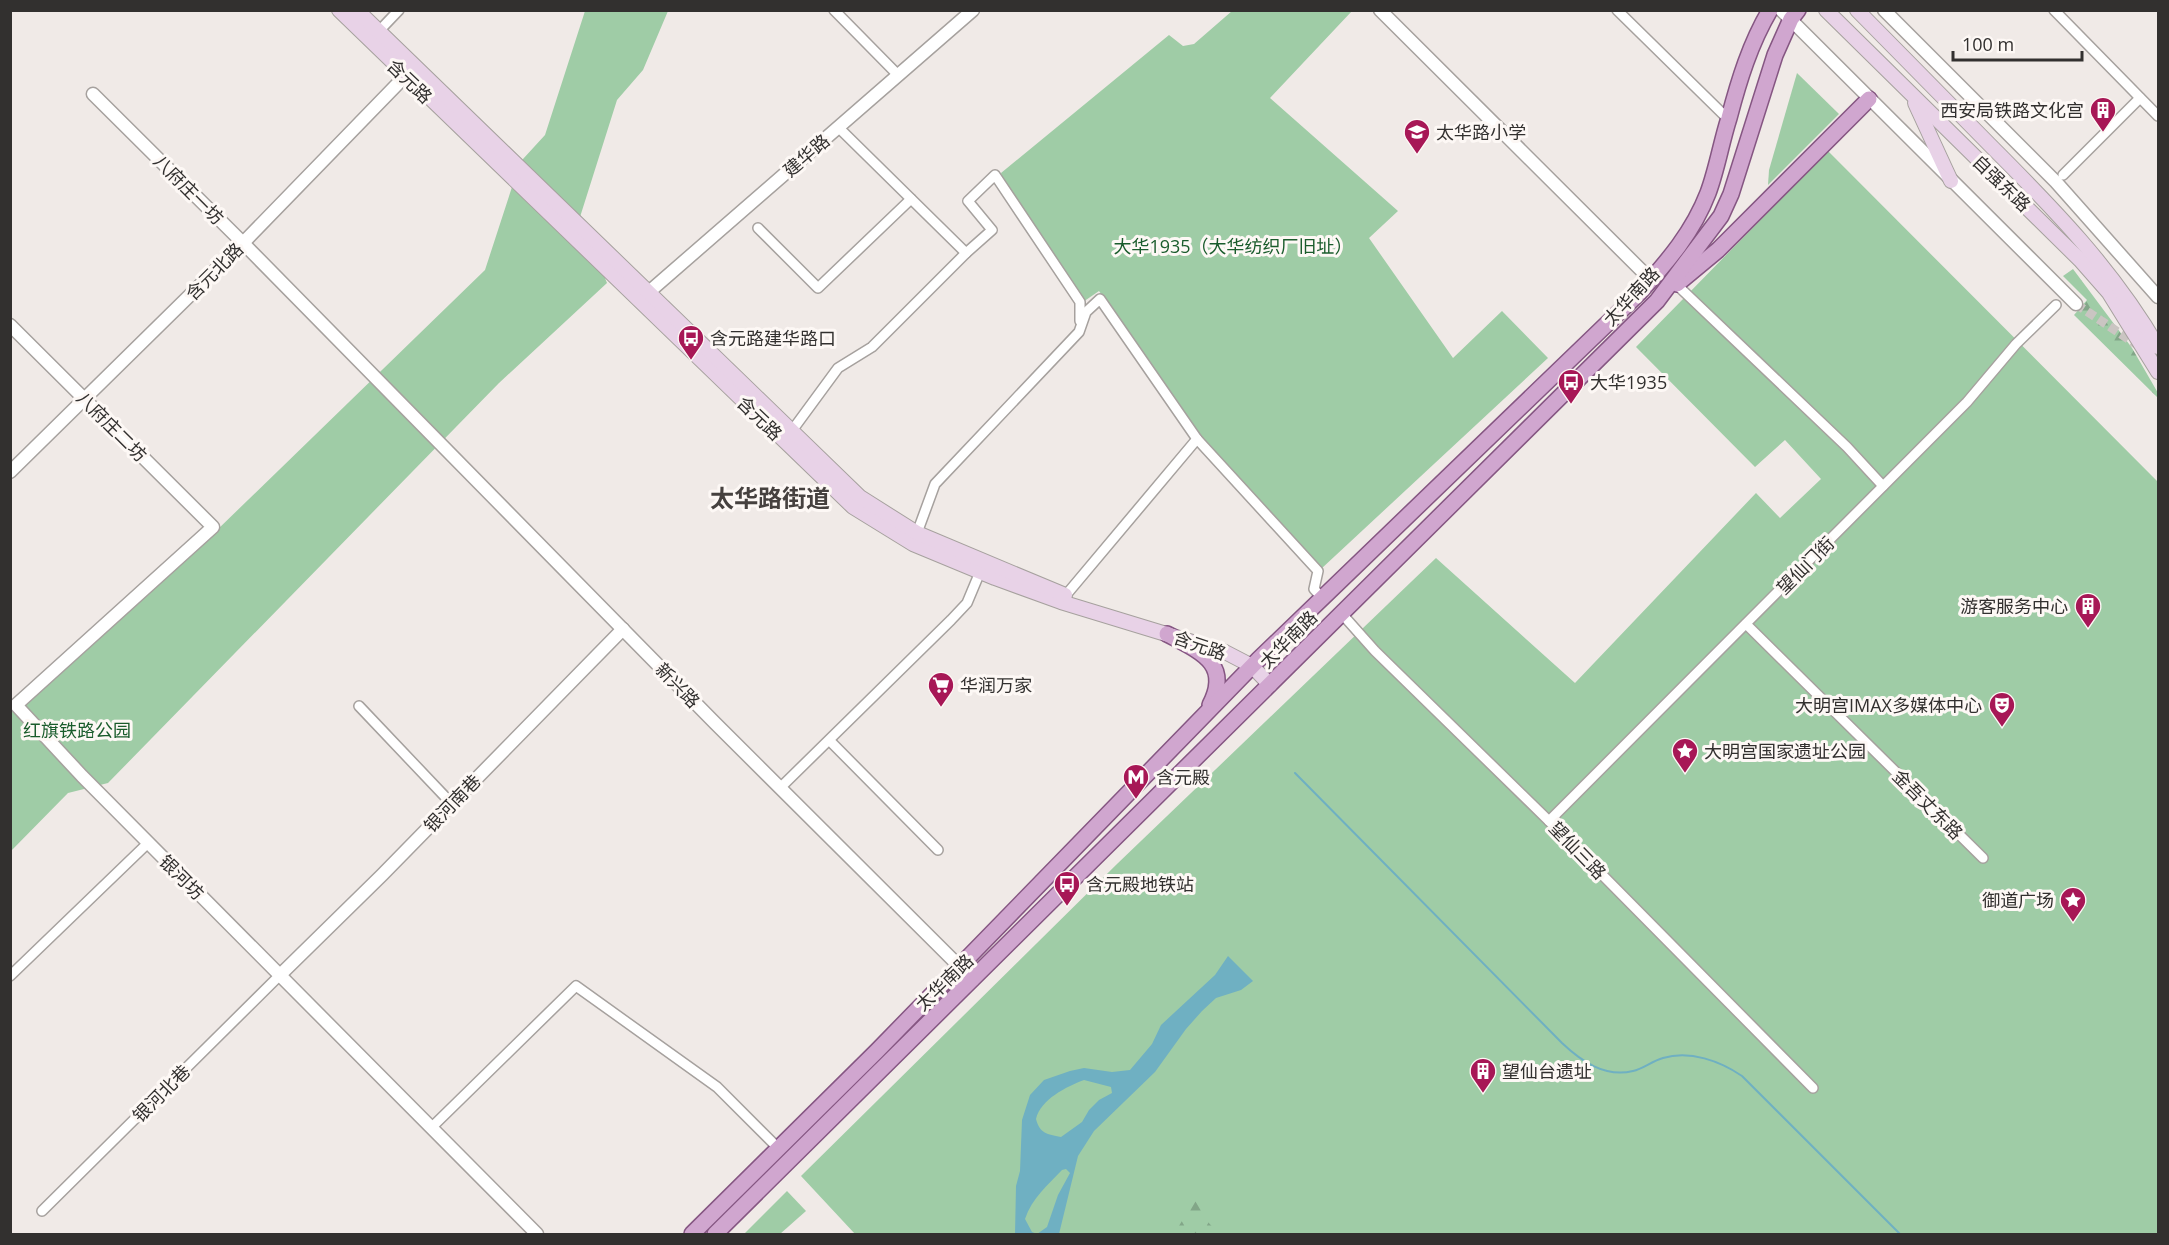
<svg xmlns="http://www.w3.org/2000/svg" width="2169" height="1245" viewBox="0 0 2169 1245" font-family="'Open Sans','Noto Sans SC',sans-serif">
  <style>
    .green { fill: #9fcca6 }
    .forest { fill: url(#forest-firs) }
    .water { fill: #6fb0c2; fill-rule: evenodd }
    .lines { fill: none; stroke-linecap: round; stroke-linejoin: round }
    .stream { stroke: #6fb0c2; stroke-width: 2 }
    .minor-tunnel { stroke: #cac5c2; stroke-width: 9; stroke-dasharray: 9 4.5; stroke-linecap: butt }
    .minor-casing { stroke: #a6a19e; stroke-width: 12 }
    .tertiary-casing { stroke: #a6a19e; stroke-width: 15 }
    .secondary-casing { stroke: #a6a19e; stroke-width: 16 }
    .primary-casing { stroke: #855682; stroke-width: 18 }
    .minor { stroke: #fff; stroke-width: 9 }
    .tertiary { stroke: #fff; stroke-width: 12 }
    .secondary { stroke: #e8d2e7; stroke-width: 14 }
    .primary { stroke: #d0a6cf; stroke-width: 15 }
    .labels { text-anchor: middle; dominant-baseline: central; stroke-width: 6; stroke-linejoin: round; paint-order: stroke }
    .street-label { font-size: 18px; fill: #32302f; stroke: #fdf8f5 }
    .poi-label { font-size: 18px; fill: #32302f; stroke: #fdf8f5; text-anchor: start }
    .park-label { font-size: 18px; fill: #1a5c2c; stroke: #fdf8f5 }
    .district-label { font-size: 24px; font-weight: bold; fill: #46413f; stroke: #fdf8f5 }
  </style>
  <defs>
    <pattern id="forest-firs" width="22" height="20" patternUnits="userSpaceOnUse" patternTransform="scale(1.5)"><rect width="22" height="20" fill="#9fcca6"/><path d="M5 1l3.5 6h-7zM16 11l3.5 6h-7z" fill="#82a688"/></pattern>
  </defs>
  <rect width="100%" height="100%" fill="#f0eae7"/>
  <g class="green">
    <path d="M585,11h83l-25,59 -26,30 -37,117 27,66 -108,100 -391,400 -40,10 -57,58v-139l204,-180 270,-262 27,-83 11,-28 22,-24z"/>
    <path d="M1232,11h120l-82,87 128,113 -29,27 84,120 49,-47 46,47 -227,211 -118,-131 -104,-147 -16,11 -79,-117 -3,-12 168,-138 14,11 11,-2z"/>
    <path d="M1797,73l42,41 -71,71 1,-15z"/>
    <path d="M1828,151l330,331v752h-1303l-54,-58 316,-312 319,-306 139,125 181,-190 24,25 41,-39 -36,-39 -30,27 -119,-120z"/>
    <path d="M787,1191l19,20 -26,23h-36z"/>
  </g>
  <g class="forest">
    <path d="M2073,269l59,79 26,45v5l-84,-83 13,-15 -24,-24z"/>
    <path d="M1196,1198l13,10 -1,14 11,12h-45z"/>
  </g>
  <path class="water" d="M1228,956l25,25 -12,9 -25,8 -14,13 -16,18 -31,43 -61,59 -16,25 -19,78h-44l1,-48 4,-15 2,-51 8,-25 14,-15 26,-9 14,-3 28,4 18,-2 22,-26 9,-19 54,-50zM1084,1080l27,7 1,6 -13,7 -10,10 -7,12 -21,15c-14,-3 -21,-3 -25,-18 5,-20 30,-32 48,-39zM1066,1169l4,4 -12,22 -11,32 -10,7 -5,-2 -7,-13c7,-21 23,-34 37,-49z"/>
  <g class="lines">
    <path class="stream" d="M1295,773l267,270c19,18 43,35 71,28 10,-2 19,-10 30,-13 27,-8 57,3 79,18l158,158"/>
    <path class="minor-tunnel" d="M2076,304l82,55"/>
    <g class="minor-casing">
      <g id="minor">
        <path d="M834,10l64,65"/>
        <path d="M1617,10l111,109"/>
        <path d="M2054,10l104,106"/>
        <path d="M378,32l21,-22"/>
        <path d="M838,127l128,126"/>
        <path d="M2063,175l77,-77"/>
        <path d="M758,228l60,60 93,-89"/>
        <path d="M1677,285l170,162 36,39"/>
        <path d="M791,432l47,-64 34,-21 94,-94 26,-23 -24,-29 27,-26 85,127v19"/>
        <path d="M917,533l18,-49 144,-152 7,-20 14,-13 97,140 121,132 -4,18 9,10"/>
        <path d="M1066,595l131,-156"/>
        <path d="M1342,614l33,37 174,170 264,267"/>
        <path d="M1746,624l237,234"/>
        <path d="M359,706l93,98"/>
        <path d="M830,741l108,109"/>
        <path d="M780,788l171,-168 16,-17 13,-31"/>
        <path d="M1549,821l418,-419 49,-58 40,-39"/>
        <path d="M10,976l138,-133"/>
        <path d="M431,1128l145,-142 141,101 62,62"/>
        <path d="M42,1211l237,-235"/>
      </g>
    </g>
    <g class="tertiary-casing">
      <g id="tertiary">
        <path d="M1380,10l271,270"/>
        <path d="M1781,10l295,294"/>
        <path d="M1884,10l172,172 102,115"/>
        <path d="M93,94l150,149 472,480 258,257"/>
        <path d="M642,298l331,-288"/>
        <path d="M10,325l203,202 -197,178 66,71 455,458"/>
        <path d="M10,472l233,-229 170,-175"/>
        <path d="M279,976l103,-101 241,-246"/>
      </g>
    </g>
    <g class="secondary-casing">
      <g id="secondary">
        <path d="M339,10l514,497 60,37 82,34 66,24 164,50 27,14 18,19"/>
        <path d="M357,10l503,487 57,36 148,62"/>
        <path d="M1826,10l254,250 29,33 49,79"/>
        <path d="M1857,10c44,45 88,89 132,134 64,64 123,124 169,203"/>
        <path d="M1915,103l36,78"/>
      </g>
    </g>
    <g class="primary-casing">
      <g id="primary">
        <path d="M1677,284l41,-34 151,-151"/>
        <path d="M1167,634c32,17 65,29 43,71"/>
        <path d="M692,1234l185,-183 381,-391 382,-368c28,-31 53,-60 68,-99 9,-24 13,-50 21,-75 10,-38 21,-74 41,-108"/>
        <path d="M715,1234l942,-933 64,-85 10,-22 44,-139 16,-36 7,-9"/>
      </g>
    </g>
    <use href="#minor" class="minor"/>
    <use href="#tertiary" class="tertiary"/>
    <use href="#secondary" class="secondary"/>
    <use href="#primary" class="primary"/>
  </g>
  <defs>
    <g id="building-pin" transform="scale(1.35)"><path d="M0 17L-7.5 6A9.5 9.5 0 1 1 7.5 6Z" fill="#a71756" stroke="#fdf8f5"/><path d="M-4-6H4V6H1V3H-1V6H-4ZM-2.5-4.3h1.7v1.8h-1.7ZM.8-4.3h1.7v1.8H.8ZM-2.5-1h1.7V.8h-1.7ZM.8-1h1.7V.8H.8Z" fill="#fff"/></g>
    <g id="school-pin" transform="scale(1.35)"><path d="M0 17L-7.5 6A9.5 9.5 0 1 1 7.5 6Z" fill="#a71756" stroke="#fdf8f5"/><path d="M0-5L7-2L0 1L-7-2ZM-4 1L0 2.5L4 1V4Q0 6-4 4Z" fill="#fff"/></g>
    <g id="bus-pin" transform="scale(1.35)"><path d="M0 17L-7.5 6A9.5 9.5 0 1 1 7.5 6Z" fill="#a71756" stroke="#fdf8f5"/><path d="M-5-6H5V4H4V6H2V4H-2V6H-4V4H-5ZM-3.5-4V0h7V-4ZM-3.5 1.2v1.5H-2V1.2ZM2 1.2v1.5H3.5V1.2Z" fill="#fff"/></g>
    <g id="supermarket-pin" transform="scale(1.35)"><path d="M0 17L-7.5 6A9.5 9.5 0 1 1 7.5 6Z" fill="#a71756" stroke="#fdf8f5"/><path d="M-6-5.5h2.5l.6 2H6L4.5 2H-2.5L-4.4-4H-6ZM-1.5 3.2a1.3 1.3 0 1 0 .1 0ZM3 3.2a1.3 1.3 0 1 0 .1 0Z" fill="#fff"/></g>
    <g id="theatre-pin" transform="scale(1.35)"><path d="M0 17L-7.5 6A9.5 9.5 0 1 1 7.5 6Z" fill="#a71756" stroke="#fdf8f5"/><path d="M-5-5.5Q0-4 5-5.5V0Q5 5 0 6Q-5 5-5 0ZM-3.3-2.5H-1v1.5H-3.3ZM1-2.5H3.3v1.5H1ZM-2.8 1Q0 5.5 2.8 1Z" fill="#fff"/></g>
    <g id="sight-pin" transform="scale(1.35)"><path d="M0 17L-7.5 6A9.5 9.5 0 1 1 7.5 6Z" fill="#a71756" stroke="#fdf8f5"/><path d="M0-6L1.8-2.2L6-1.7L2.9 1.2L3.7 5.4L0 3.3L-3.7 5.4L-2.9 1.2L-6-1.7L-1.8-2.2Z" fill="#fff"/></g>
    <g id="metro-pin" transform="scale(1.35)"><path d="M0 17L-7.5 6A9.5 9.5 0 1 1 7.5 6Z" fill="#a71756" stroke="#fdf8f5"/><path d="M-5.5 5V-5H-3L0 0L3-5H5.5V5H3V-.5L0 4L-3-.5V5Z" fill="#fff"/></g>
  </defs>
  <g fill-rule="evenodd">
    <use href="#building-pin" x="2103" y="110"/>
    <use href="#school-pin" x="1417" y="132"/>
    <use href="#bus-pin" x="691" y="338"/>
    <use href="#bus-pin" x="1571" y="382"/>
    <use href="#building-pin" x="2088" y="606"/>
    <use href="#supermarket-pin" x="941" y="685"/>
    <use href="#theatre-pin" x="2002" y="705"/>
    <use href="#sight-pin" x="1685" y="751"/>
    <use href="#metro-pin" x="1136" y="777"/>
    <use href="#bus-pin" x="1067" y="884"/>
    <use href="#sight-pin" x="2073" y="900"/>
    <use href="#building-pin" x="1483" y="1071"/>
  </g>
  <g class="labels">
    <g class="street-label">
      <text transform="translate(410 81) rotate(44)">含元路</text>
      <text transform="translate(806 155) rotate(-41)">建华路</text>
      <text transform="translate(2002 183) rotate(44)">自强东路</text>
      <text transform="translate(189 189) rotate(45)">八府庄一坊</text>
      <text transform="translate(214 271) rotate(-45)">含元北路</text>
      <text transform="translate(1631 296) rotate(-47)">太华南路</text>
      <text transform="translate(760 418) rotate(44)">含元路</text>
      <text transform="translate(112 426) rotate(45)">八府庄二坊</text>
      <text transform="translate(1805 565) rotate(-45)">望仙门街</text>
      <text transform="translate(1288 639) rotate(-45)">太华南路</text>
      <text transform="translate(1200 645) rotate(19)">含元路</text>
      <text transform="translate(678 685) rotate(46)">新兴路</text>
      <text transform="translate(452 803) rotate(-46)">银河南巷</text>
      <text transform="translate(1928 804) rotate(45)">金吾丈东路</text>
      <text transform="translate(1578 850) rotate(46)">望仙三路</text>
      <text transform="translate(182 877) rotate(45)">银河坊</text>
      <text transform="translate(944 982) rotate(-44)">太华南路</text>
      <text transform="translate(161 1093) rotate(-45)">银河北巷</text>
    </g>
    <g class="poi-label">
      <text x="2084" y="110" text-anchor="end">西安局铁路文化宫</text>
      <text x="1436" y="132">太华路小学</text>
      <text x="710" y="338">含元路建华路口</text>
      <text x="1590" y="382">大华1935</text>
      <text x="2068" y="606" text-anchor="end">游客服务中心</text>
      <text x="960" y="685">华润万家</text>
      <text x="1982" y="705" text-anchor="end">大明宫IMAX多媒体中心</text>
      <text x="1704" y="751">大明宫国家遗址公园</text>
      <text x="1156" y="777">含元殿</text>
      <text x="1086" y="884">含元殿地铁站</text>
      <text x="2054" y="900" text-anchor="end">御道广场</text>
      <text x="1502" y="1071">望仙台遗址</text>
    </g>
    <g class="park-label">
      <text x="1233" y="246">大华1935（大华纺织厂旧址）</text>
      <text x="77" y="730">红旗铁路公园</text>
    </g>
    <g class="district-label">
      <text x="770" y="497">太华路街道</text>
    </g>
  </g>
  <rect width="2169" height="1245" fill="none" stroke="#32302f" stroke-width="24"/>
  <path d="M1953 51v9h129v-9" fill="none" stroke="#32302f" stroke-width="3"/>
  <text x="1962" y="51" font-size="18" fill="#32302f" stroke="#fdf8f5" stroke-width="4.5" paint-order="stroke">100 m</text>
</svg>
